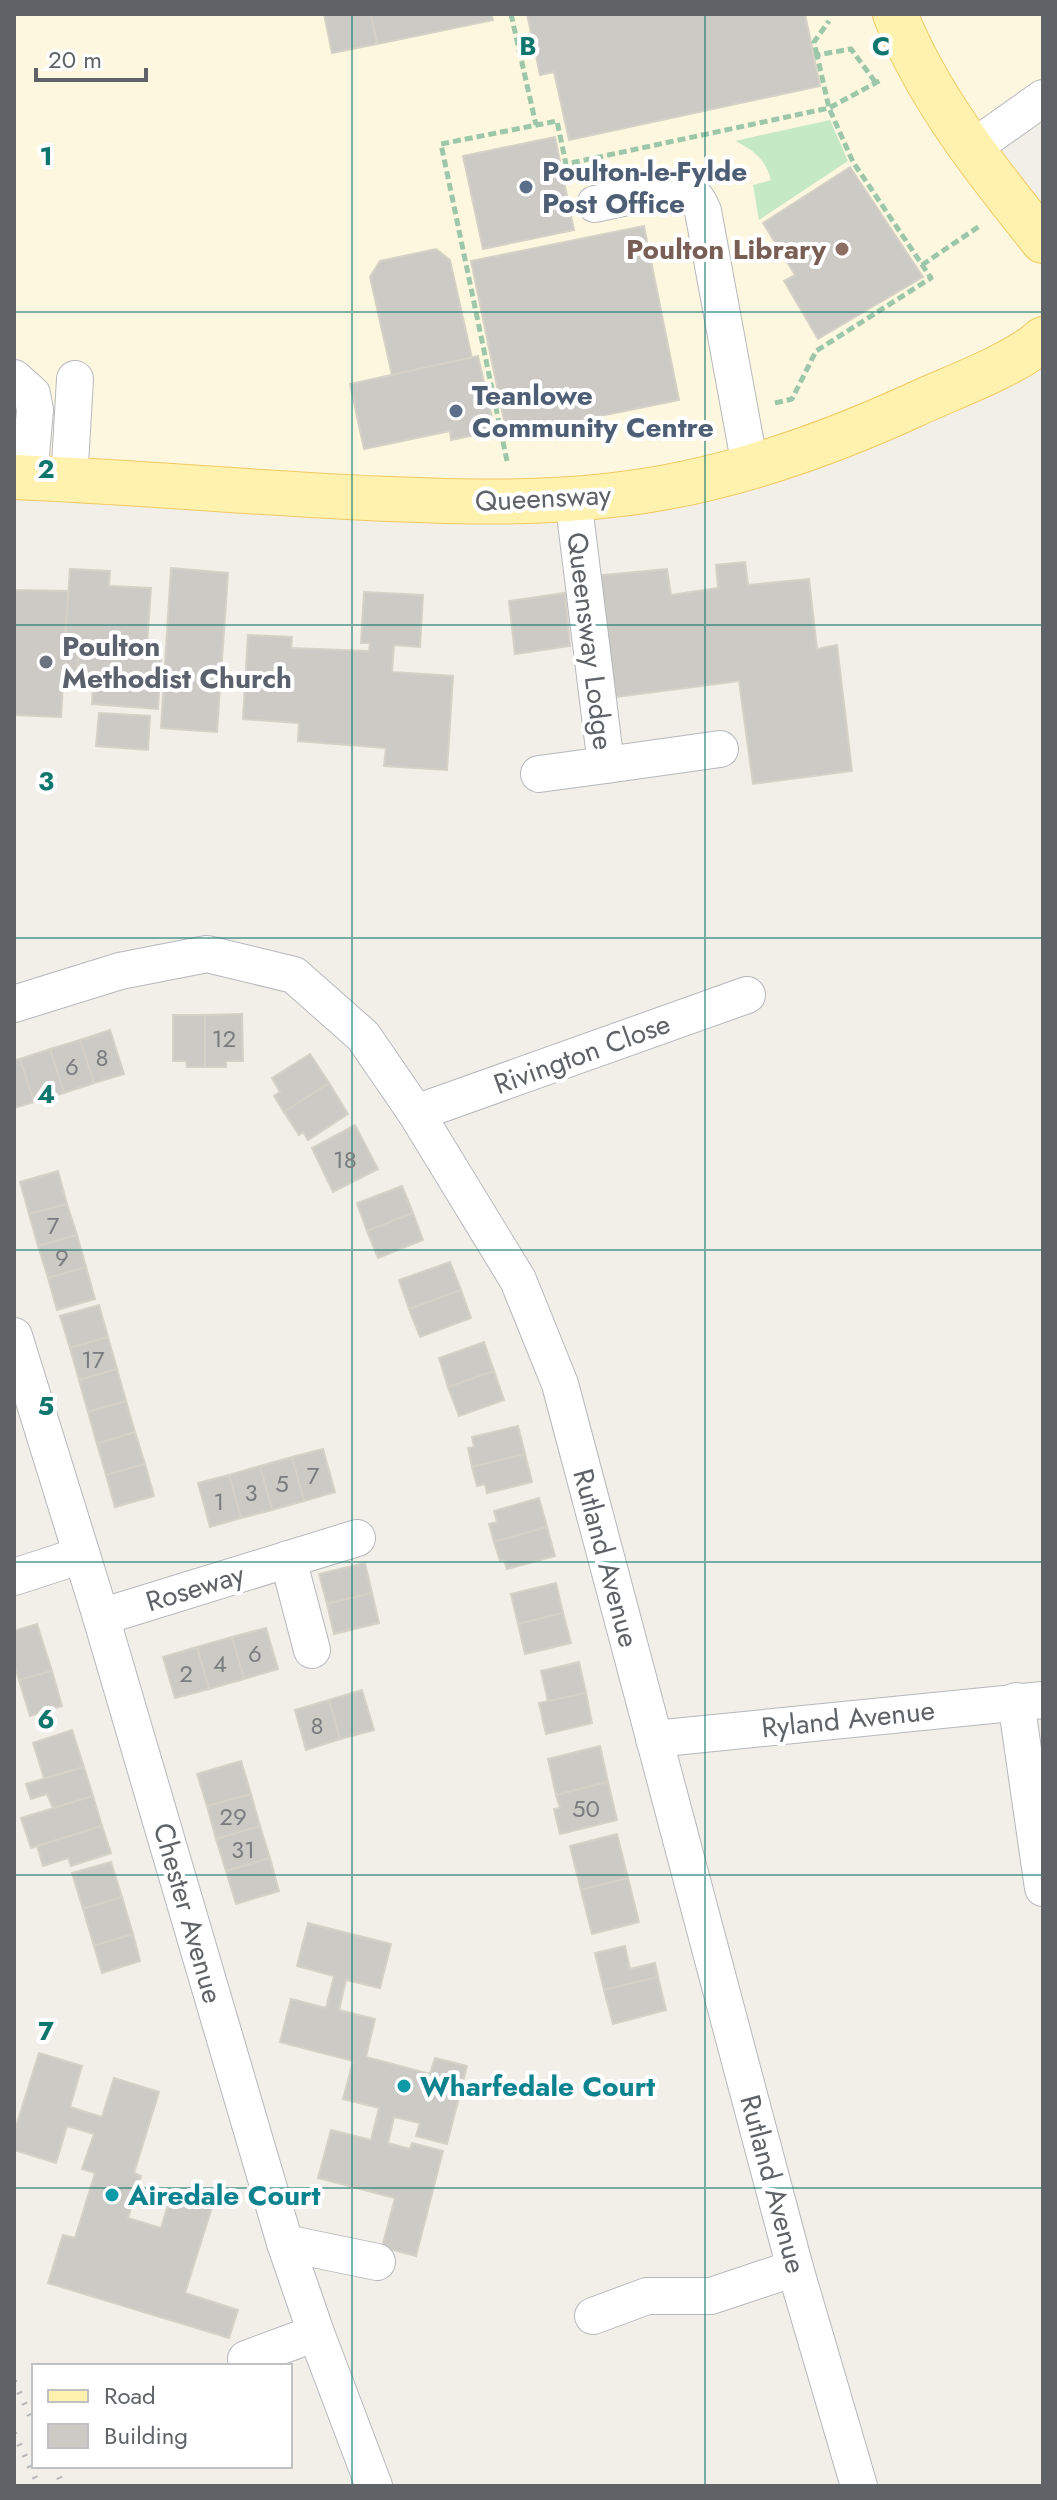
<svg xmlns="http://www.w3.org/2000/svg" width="1057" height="2500" viewBox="0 0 1057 2500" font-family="Jost,sans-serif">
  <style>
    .commercial { fill: #fef7e0 }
    .green { fill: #c5e8c5 }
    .building { fill: #cccac5; stroke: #d6d1c6; stroke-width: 2 }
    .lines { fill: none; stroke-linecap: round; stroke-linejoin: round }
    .minor-casing { stroke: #b5b8bc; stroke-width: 38 }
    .major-casing { stroke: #f2c960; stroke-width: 46 }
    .path { stroke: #9cc7a9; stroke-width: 5; stroke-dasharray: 8 4; stroke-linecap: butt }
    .minor { stroke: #fff; stroke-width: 36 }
    .major { stroke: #fff2af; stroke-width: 44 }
    .rail { stroke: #b6b7b8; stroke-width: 6; stroke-dasharray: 2 10; stroke-linecap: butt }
    .grid { fill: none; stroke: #0f766e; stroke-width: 2; stroke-opacity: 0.55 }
    .service-dot { fill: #5c6f8a; stroke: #fff; stroke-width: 3 }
    .education-dot { fill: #8d6e63; stroke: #fff; stroke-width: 3 }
    .worship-dot { fill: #6b7280; stroke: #fff; stroke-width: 3 }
    .culture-dot { fill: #0f9aa8; stroke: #fff; stroke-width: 3 }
    .labels { text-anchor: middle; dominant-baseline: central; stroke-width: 8; stroke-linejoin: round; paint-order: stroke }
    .number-label { font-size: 24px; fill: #7a7d7f }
    .service-label { font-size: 28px; font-weight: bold; fill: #4e5e75; stroke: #fff; text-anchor: start }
    .education-label { font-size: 28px; font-weight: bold; fill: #785e54; stroke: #fff; text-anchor: end }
    .street-label { font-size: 28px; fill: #5f6368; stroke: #fff }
    .worship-label { font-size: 28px; font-weight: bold; fill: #5b616d; stroke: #fff; text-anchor: start }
    .culture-label { font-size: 28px; font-weight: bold; fill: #0d838f; stroke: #fff; text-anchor: start }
    .grid-label { font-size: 26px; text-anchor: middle; font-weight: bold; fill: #0f766e; stroke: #fff; stroke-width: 8; stroke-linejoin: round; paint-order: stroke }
  </style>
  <rect width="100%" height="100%" fill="#f1efe8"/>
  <path class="commercial" d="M14,14h1029v99l-66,45 66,83v98l-392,151 -637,-13z"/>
  <path class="green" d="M830,120l18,41 -89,59 -6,-35 18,-5c-5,-20 -17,-30 -36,-39z"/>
  <g class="building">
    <path d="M324,14h47l6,30 -45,9z"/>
    <path d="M371,14h120l2,6 -116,24z"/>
    <path d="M527,14h278l15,72 -251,54 -15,-68 -14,3z"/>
    <path d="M555,137l19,93 -91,19 -20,-93z"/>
    <path d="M850,167l73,110 -105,62 -34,-58 11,-6 -32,-52z"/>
    <path d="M644,226l35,174 -172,35 -36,-174z"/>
    <path d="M436,249l14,11 22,98 -80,17 -22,-98 10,-16z"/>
    <path d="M478,356l17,75 -44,9 -1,-9 -86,18 -14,-65z"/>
    <path d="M745,562l3,23 61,-6 8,70 20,-4 15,126 -99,13 -14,-103 -130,17 -16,-122 74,-7 4,26 47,-7 -2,-23z"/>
    <path d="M171,568l57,5 -11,159 -56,-4z"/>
    <path d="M70,569l40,2 -1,15 42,2 -5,71 15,1 -3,49 -66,-5 1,-18 -17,-1 3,-45h-14z"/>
    <path d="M14,590l54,1 -3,49h14l-3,45 -13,-1 -2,33 -47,-2z"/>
    <path d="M364,592l59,3 -3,52 -26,-2 -2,27 61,4 -6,94 -63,-4 2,-18 -88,-7 1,-18 -56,-4 5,-84 44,2 -1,11 78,3 1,-8h-9z"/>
    <path d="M565,593l5,53 -55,8 -6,-53z"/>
    <path d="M99,713l51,3 -2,34 -52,-4z"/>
    <path d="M242,1014l1,47h-17v6h-21v-52z"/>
    <path d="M173,1015h32v52h-18l-1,-6h-13z"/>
    <path d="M110,1030l14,44 -30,9 -14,-43z"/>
    <path d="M80,1040l14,43 -30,10 -14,-44z"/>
    <path d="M50,1049l14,44 -30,9 -14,-43z"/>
    <path d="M310,1054l19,29 -45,29 -10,-16 6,-4 -8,-14z"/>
    <path d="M20,1059l14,43 -20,6v-48z"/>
    <path d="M329,1083l19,31 -40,26 -5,-8 -4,3 -15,-23z"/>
    <path d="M355,1125l23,44 -45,23 -21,-44z"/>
    <path d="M58,1171l9,33 -38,10 -9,-32z"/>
    <path d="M402,1186l11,27 -46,18 -10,-28z"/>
    <path d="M67,1204l10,31 -39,11 -9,-32z"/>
    <path d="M413,1213l10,27 -45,18 -11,-27z"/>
    <path d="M77,1235l9,32 -38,11 -10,-32z"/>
    <path d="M450,1262l11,28 -52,19 -10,-29z"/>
    <path d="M86,1267l9,32 -38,11 -9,-32z"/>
    <path d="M461,1290l10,28 -51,19 -11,-28z"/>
    <path d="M99,1305l9,32 -38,11 -10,-32z"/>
    <path d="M108,1337l9,32 -38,11 -9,-32z"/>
    <path d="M484,1342l10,29 -46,16 -9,-29z"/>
    <path d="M117,1369l9,32 -38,11 -9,-32z"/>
    <path d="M494,1371l10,29 -45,16 -11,-29z"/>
    <path d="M126,1401l9,31 -38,12 -9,-32z"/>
    <path d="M518,1426l7,28 -53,13 -4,-19 6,-1 -2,-10z"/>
    <path d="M135,1432l10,32 -39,11 -9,-31z"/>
    <path d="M323,1449l12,43 -31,9 -12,-44z"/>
    <path d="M525,1454l7,28 -45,11 -2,-9 -8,2 -5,-19z"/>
    <path d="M292,1457l12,44 -32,9 -12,-44z"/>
    <path d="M145,1464l9,32 -39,11 -9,-32z"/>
    <path d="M260,1466l12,44 -31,8 -12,-43z"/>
    <path d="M229,1475l12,43 -31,9 -12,-44z"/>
    <path d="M539,1498l8,29 -53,15 -5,-18 8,-2 -3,-11z"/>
    <path d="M547,1527l8,29 -48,13 -3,-9 -4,1 -6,-19z"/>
    <path d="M365,1563l7,30 -45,11 -8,-30z"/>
    <path d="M556,1583l7,30 -45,11 -7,-30z"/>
    <path d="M372,1593l7,30 -45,11 -7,-30z"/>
    <path d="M563,1613l8,30 -46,11 -7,-30z"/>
    <path d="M37,1624l15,47 -33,9 -5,-17v-32z"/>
    <path d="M266,1628l12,41 -34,10 -12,-42z"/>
    <path d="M232,1637l12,42 -35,10 -12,-42z"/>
    <path d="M197,1647l12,42 -34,9 -12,-41z"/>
    <path d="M579,1662l7,31 -38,8 -7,-30z"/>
    <path d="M52,1671l10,35 -32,10 -11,-36z"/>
    <path d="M362,1690l12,40 -34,9 -11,-39z"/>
    <path d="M586,1693l6,30 -46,11 -7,-31z"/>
    <path d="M329,1700l11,39 -34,11 -11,-40z"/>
    <path d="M72,1730l12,37 -40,11 -11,-35z"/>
    <path d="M600,1746l8,36 -52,13 -8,-36z"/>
    <path d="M241,1761l10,33 -44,12 -10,-32z"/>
    <path d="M84,1767l9,29 -40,12 -6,-14 -16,5 -5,-15z"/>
    <path d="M608,1782l9,38 -57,14 -6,-25 6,-1 -4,-13z"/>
    <path d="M251,1794l9,32 -44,13 -9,-33z"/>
    <path d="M93,1796l9,30 -71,22 -10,-30z"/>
    <path d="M102,1826l9,27 -40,13 -3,-8 -25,8 -6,-20z"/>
    <path d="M260,1826l10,32 -44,13 -10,-32z"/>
    <path d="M617,1834l11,44 -47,12 -11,-44z"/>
    <path d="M270,1858l9,33 -43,13 -10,-33z"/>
    <path d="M111,1862l11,35 -39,12 -11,-36z"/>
    <path d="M628,1878l11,44 -47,12 -11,-44z"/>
    <path d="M122,1897l11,37 -39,12 -11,-37z"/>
    <path d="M308,1923l83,21 -11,44 -34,-8 -7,30 36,9 -9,38 64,17 5,-16 32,8 -20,78 -31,-8 4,-13 -26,-6 -6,26 22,6 2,-6 31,8 -27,105 -34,-9 13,-49 -77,-20 13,-48 40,10 8,-32 -36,-9 10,-38 -73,-19 11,-43 35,9 8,-32 -37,-10z"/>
    <path d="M133,1934l7,27 -38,12 -8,-27z"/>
    <path d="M625,1946l5,23 25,-6 3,14 -54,13 -9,-37z"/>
    <path d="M658,1977l8,33 -53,14 -9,-34z"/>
    <path d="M39,2053l43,13 -12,41 32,10 12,-39 45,14 -25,81 7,3 -13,42 33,10 12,-39 41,12 -29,92 53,17 -9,28 -181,-55 15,-48 12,3 20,-65 -13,-4 12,-35 -27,-8 -11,37 -42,-13v-17z"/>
  </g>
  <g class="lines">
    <g class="minor-casing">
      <g id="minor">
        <path d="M971,149l72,-51"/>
        <path d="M595,204l75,-16c19,0 26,6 33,23l47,255"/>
        <path d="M14,378l18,16 3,16 -6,67"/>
        <path d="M69,481l6,-102"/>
        <path d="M573,498l33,267 114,-16"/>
        <path d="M539,774l67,-9"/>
        <path d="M14,1004l106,-33 87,-17 87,21 69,61 53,77 102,167 42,104 235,884 64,218"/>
        <path d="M416,1113l331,-118"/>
        <path d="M14,1336l87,281 184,626 31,90 58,153"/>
        <path d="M288,1559l24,91"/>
        <path d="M14,1577l68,-22"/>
        <path d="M101,1617l256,-79"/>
        <path d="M1016,1701l27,187"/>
        <path d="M654,1739l389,-39"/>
        <path d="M285,2243l92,19"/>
        <path d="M593,2316l54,-20h64l84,-28"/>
        <path d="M246,2359l70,-26"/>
      </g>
    </g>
    <g class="major-casing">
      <g id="major">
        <path d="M895,14c34,85 91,156 148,227"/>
        <path d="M14,477c125,5 250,17 375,22 74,3 150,5 224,-4 103,-11 207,-47 301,-90 36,-17 101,-40 129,-66"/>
      </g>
    </g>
    <g class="path">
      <path d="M511,14l25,111"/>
      <path d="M817,55l-3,-13 15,-21"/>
      <path d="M922,265l59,-40"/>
      <path d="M775,403l17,-4 24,-48 115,-73 -78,-116 -24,-54 -12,-53 34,-6 25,34"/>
      <path d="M507,461l-66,-317 116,-23 9,43 263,-56 52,-28"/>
    </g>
    <use href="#minor" class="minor"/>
    <use href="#major" class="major"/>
    <g class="rail">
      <path d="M14,2381l20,43"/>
      <path d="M14,2433l25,53"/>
      <path d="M54,2466l9,20"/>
    </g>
  </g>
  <path class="grid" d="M352,14v2472M705,14v2472M14,312h1029M14,625h1029M14,938h1029M14,1250h1029M14,1562h1029M14,1875h1029M14,2188h1029"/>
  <g class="service-dot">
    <circle cx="526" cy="187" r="8"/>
    <circle cx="456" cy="411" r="8"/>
  </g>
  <circle class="education-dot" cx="842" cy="249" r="8"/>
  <circle class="worship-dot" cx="46" cy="662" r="8"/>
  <g class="culture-dot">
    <circle cx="404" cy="2086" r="8"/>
    <circle cx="112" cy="2195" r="8"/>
  </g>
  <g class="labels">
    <g class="number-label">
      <text x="224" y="1038">12</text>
      <text x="102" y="1057">8</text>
      <text x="72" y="1066">6</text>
      <text x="345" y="1159">18</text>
      <text x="53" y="1225">7</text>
      <text x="62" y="1257">9</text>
      <text x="93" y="1359">17</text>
      <text x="313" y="1475">7</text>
      <text x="282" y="1483">5</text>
      <text x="251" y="1492">3</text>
      <text x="219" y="1501">1</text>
      <text x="255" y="1653">6</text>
      <text x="220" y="1663">4</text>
      <text x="186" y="1673">2</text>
      <text x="317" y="1725">8</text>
      <text x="586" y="1808">50</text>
      <text x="233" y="1816">29</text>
      <text x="243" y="1849">31</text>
    </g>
    <g class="service-label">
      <text x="542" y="171">Poulton-le-Fylde<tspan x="542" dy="32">Post Office</tspan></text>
      <text x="472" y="395">Teanlowe<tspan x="472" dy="32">Community Centre</tspan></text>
    </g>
    <g class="education-label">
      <text x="826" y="249">Poulton Library</text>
    </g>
    <g class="street-label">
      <text transform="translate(543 498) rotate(-3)">Queensway</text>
      <text transform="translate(590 641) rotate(83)">Queensway Lodge</text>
      <text transform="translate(582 1054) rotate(-20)">Rivington Close</text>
      <text transform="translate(606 1558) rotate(75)">Rutland Avenue</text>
      <text transform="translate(195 1588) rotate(-17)">Roseway</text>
      <text transform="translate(848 1719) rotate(-6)">Ryland Avenue</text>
      <text transform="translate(188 1913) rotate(74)">Chester Avenue</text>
      <text transform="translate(773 2184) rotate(75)">Rutland Avenue</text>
    </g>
    <g class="worship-label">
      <text x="62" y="646">Poulton<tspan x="62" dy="32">Methodist Church</tspan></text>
    </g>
    <g class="culture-label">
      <text x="420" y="2086">Wharfedale Court</text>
      <text x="128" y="2195">Airedale Court</text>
    </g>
  </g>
  <g class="grid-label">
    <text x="528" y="55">B</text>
    <text x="881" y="55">C</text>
    <text x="46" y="165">1</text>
    <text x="46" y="478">2</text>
    <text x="46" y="790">3</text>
    <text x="46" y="1103">4</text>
    <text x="46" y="1415">5</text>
    <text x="46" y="1728">6</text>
    <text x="46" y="2040">7</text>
  </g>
  <rect width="1057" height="2500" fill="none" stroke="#5f6368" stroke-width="32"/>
  <rect x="32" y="2364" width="260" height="104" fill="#ffffff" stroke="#bfc1c3" stroke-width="2"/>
  <rect x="48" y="2390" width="40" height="12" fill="#fff2af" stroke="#bfc1c3" stroke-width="2"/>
  <text x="104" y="2404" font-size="24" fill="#5f6368">Road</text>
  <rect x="48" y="2424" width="40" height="24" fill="#cccac5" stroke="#bfc1c3" stroke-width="2"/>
  <text x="104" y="2444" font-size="24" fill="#5f6368">Building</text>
  <path d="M36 68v12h110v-12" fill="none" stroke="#5f6368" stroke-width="4"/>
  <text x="48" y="68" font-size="24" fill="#5f6368" stroke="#ffffff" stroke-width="6" paint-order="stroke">20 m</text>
</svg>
